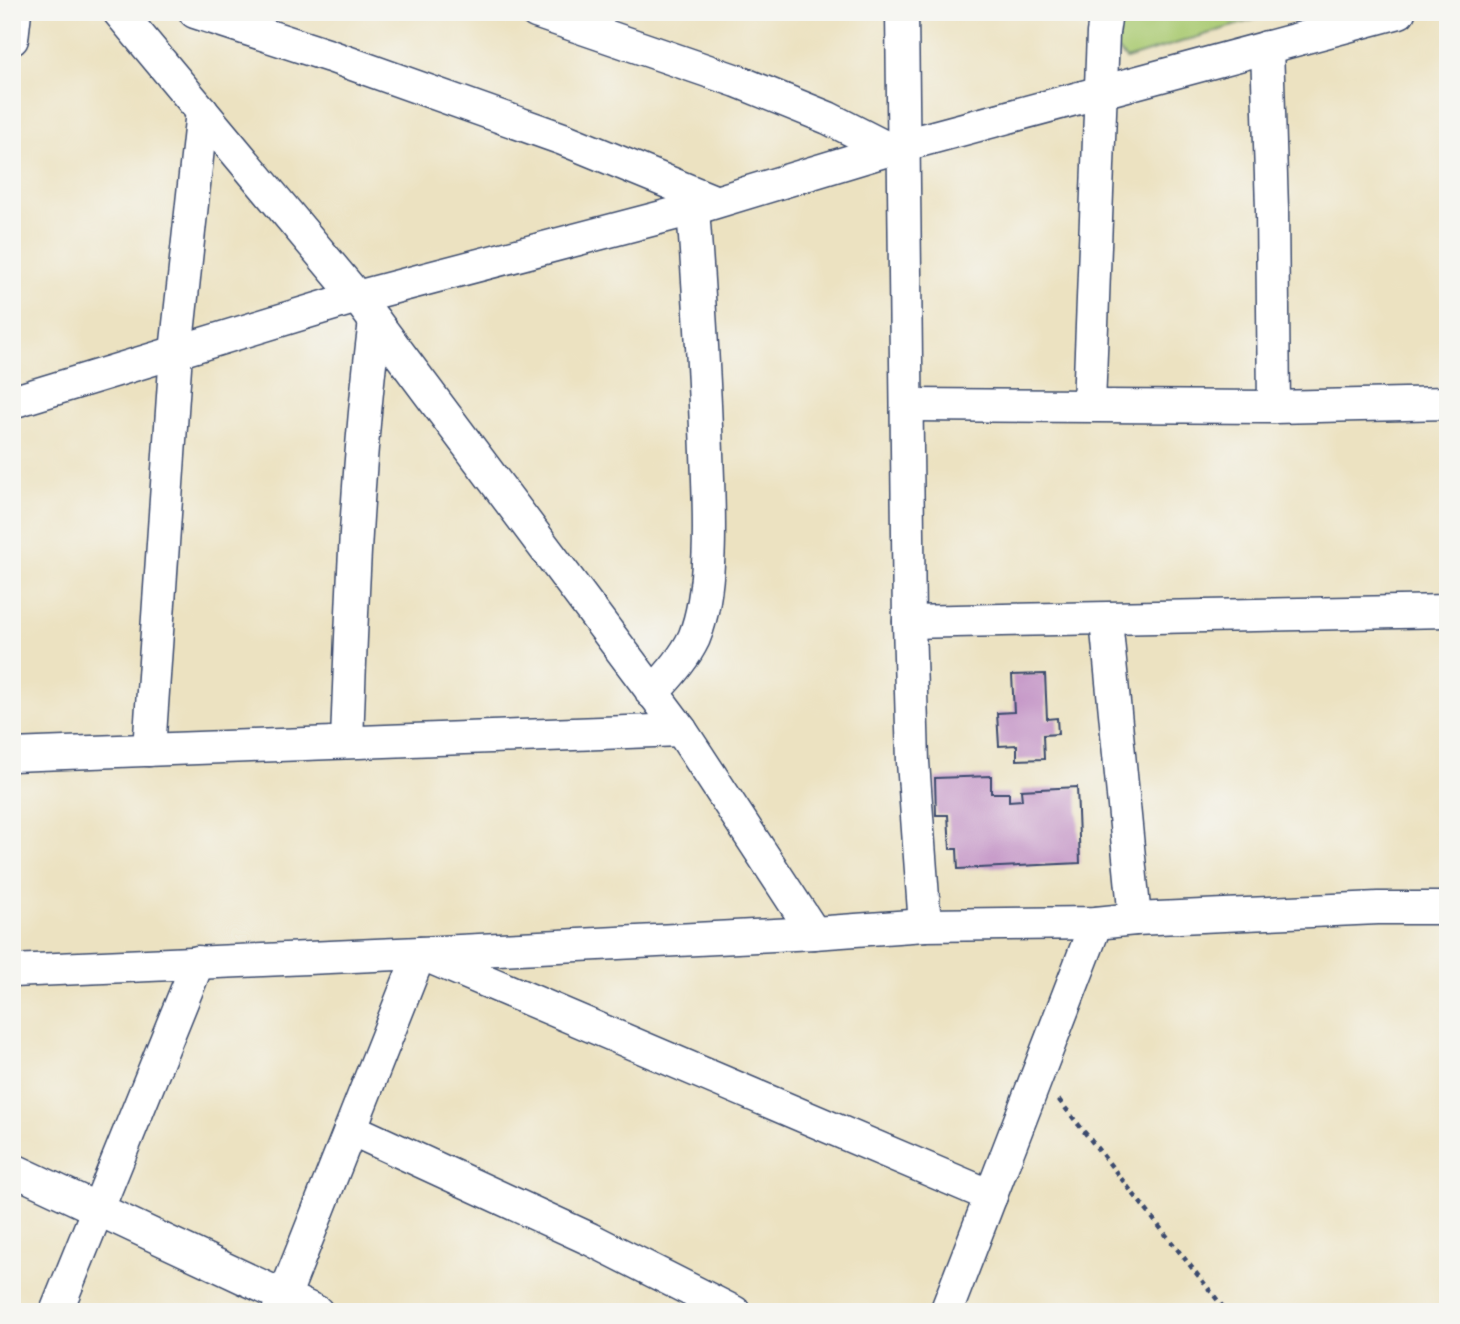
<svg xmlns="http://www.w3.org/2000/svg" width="1460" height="1324" viewBox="0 0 1460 1324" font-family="Delius,sans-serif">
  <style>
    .green { fill: #aaca72; stroke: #627c68; stroke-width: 2 }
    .building { fill: #c292c5 }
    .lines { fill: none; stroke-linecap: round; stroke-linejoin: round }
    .minor-casing { stroke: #3a4a6d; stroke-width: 35 }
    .path { stroke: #3a4a6d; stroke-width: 4.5; stroke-dasharray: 5 5; stroke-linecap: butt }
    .minor { stroke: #fff; stroke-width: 32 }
  </style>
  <rect width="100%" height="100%" fill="#f6f6f2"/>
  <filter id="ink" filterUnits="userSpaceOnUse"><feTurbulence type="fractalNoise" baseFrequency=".0143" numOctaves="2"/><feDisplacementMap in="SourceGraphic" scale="14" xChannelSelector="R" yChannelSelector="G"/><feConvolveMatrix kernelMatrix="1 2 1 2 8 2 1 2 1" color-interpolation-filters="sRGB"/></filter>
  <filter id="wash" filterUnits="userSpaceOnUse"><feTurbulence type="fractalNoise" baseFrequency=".00686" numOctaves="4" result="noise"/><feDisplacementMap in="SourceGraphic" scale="28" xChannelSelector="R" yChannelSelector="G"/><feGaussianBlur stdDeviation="1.57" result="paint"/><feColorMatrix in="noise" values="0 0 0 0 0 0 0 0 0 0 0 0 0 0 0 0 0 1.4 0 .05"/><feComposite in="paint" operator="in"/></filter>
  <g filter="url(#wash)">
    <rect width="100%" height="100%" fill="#ece2c1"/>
    <path class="green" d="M1111,12h168l-153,47 -19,-20z"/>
    <g id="blocks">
      <g class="building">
        <path d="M1045,674l2,45 10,-1 1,16 -15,1 1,24 -27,1v-15l-18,1 -2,-33 17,-1 -2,-37z"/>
        <path d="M991,776v17h18v8l13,-1 -1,-10 56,-3 3,76 -122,6 -1,-20h-7l-2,-34h-12l-1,-37z"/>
      </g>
    </g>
  </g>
  <g filter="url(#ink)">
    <use href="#blocks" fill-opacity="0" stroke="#3a4a6d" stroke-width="2"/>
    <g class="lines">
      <g class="minor-casing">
        <g id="minor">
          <path d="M119,12l238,285 324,433 133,203"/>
          <path d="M195,12l135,44 233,83 151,62"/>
          <path d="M536,12l201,69 91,37 61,31"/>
          <path d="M902,12l7,610 4,140 12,163"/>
          <path d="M12,39l3,-27"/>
          <path d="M1267,47l5,162 2,198"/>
          <path d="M12,402l345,-105 336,-88 211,-64 495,-133"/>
          <path d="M909,405l365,2 174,-4"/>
          <path d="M1089,405l14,-372 3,-21"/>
          <path d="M1106,620l29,299"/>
          <path d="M909,622l539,-11"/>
          <path d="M652,693c17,-17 32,-34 42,-55 20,-49 15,-132 13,-185 -3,-82 -8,-163 -14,-244"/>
          <path d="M347,742c5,-141 10,-281 28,-421"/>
          <path d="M149,750l27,-398 26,-241"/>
          <path d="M12,755l669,-25"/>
          <path d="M12,971l408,-18 394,-20 111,-8 171,-2 39,-4 243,-11h70"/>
          <path d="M351,1129l239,110 144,73"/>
          <path d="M12,1169l305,143"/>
          <path d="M56,1312l142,-350"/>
          <path d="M278,1312l142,-359 571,243"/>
          <path d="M946,1312l150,-389"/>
        </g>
      </g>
      <path class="path" d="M1059,1100l168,212"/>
      <use href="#minor" class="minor"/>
    </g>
  </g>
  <rect width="1460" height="1324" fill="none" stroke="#f6f6f2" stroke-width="42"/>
</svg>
